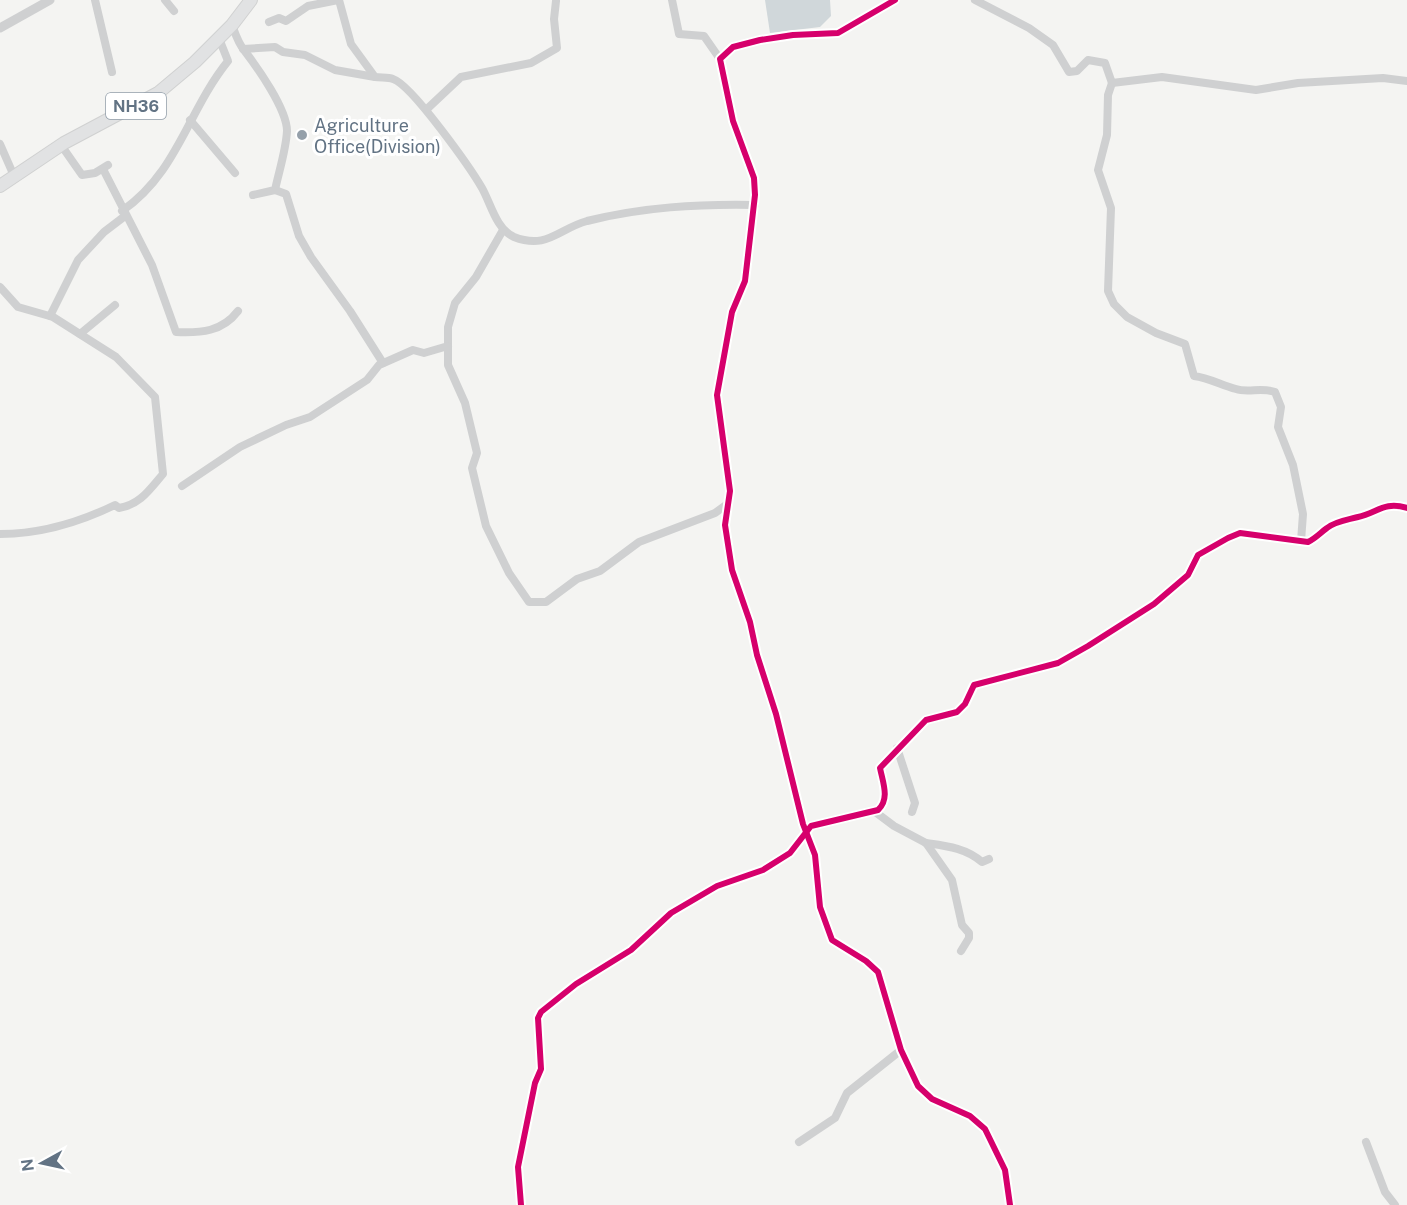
<svg xmlns="http://www.w3.org/2000/svg" width="1407" height="1205" viewBox="0 0 1407 1205" font-family="'Public Sans',sans-serif">
  <style>
    .water { fill: #d0d7da }
    .lines { fill: none; stroke-linecap: round; stroke-linejoin: round }
    .trunk-casing { stroke: #d0d1d1; stroke-width: 14 }
    .minor { stroke: #cfd0d1; stroke-width: 8 }
    .tertiary { stroke: #cfd0d1; stroke-width: 9 }
    .trunk { stroke: #e1e2e3; stroke-width: 12 }
    .cycleway-casing { stroke: #fff; stroke-width: 10 }
    .cycleway { stroke: #d6006c; stroke-width: 6 }
    .poi-dot { fill: #95a0aa; stroke: #fff; stroke-width: 2 }
    .labels { text-anchor: middle; dominant-baseline: central; stroke-width: 6; stroke-linejoin: round; paint-order: stroke }
    .shield { fill: #fff; stroke: #919da9; stroke-width: 1.5 }
    .shield-label { font-size: 16px; font-weight: bold; fill: #627384 }
    .poi-label { font-size: 18px; fill: #627384; stroke: #fff; text-anchor: start }
  </style>
  <rect width="100%" height="100%" fill="#f4f4f2"/>
  <path class="water" d="M765,0h65l1,16 -11,11 -50,6z"/>
  <g class="lines">
    <g class="trunk-casing">
      <path id="trunk" d="M0,186l64,-43 94,-50 37,-31 37,-37 19,-25"/>
    </g>
    <g class="minor">
      <path d="M95,0l17,72"/>
      <path d="M165,0l9,11"/>
      <path d="M339,0l12,44 24,33c6,1 13,0 18,2 19,6 78,90 89,109 9,16 14,41 32,49 33,13 44,-8 73,-16 56,-14 110,-17 168,-16"/>
      <path d="M672,0l7,34 25,2 16,23"/>
      <path d="M895,0l-57,33 -45,2 -33,5 -27,7 -13,12 13,62 21,57 1,17 -10,86 -13,31 -15,83 13,96 -5,34 7,45 18,52 7,33 19,59 27,110 12,31 5,52 12,33 34,21 12,11 23,78 17,36 14,13 38,17 15,13 20,41 5,35"/>
      <path d="M975,0l54,28 24,17 16,27 8,-1 11,-11 17,3 7,20 50,-6 94,13 42,-7 85,-5 24,3"/>
      <path d="M269,22l10,-4 7,3 22,-15 30,-6"/>
      <path d="M232,25c3,8 6,18 12,25 13,17 43,59 43,81 -1,19 -8,40 -12,59l-22,5"/>
      <path d="M243,49l32,-2 8,5 22,3 30,15 40,7"/>
      <path d="M1112,83l-4,12 -1,40 -9,35 13,38 -3,83 6,13 13,13 29,16 29,11 9,32c15,2 27,9 42,13 12,4 26,-2 39,3l6,15 -3,20 15,38 10,49 -2,27"/>
      <path d="M427,109l34,-32 70,-14 26,-15 -3,-29 2,-18"/>
      <path d="M190,120l45,53"/>
      <path d="M0,144l14,32"/>
      <path d="M61,145l21,30 13,-2 13,-8"/>
      <path d="M103,169l49,96 24,67c25,1 46,0 62,-21"/>
      <path d="M275,190l11,4 13,42 12,21 39,54 33,52"/>
      <path d="M122,211c56,-39 65,-99 106,-150l-10,-25"/>
      <path d="M503,230l-27,47 -21,26 -7,24v38l17,38 12,50 -5,15 14,58 23,47 20,29h17l31,-23 23,-8 39,-29 76,-29 11,-8"/>
      <path d="M0,287l18,20 35,10 63,40 39,40 8,77c-13,15 -23,31 -44,34l-4,-3c-37,18 -74,29 -115,29"/>
      <path d="M50,316l28,-56 26,-28 21,-16"/>
      <path d="M80,334l35,-29"/>
      <path d="M182,486l58,-39 46,-22 24,-8 57,-37 12,-15 34,-15 11,3 24,-7"/>
      <path d="M897,748l18,55 -3,9"/>
      <path d="M874,811l20,15 32,17 26,37 10,45 7,8v5l-8,13"/>
      <path d="M926,843c21,3 40,5 56,19l7,-3"/>
      <path d="M799,1142l36,-24 12,-25 54,-43"/>
      <path d="M1366,1142l19,50 10,13"/>
      <path d="M521,1205l-3,-38 17,-84 6,-14 -3,-51 3,-6 35,-28 55,-34 40,-37 46,-27 46,-16 27,-17 21,-27 67,-16c12,-11 5,-27 2,-42l46,-48 31,-8 8,-8 9,-19 84,-22 30,-17 66,-42 34,-29 10,-20 30,-17 12,-5 68,9c8,-4 12,-9 19,-14 9,-7 20,-8 31,-11 19,-4 26,-16 49,-9"/>
    </g>
    <path class="tertiary" d="M0,28l50,-28"/>
    <use href="#trunk" class="trunk"/>
    <g class="cycleway-casing">
      <g id="cycleway">
        <path d="M895,0l-57,33 -45,2 -33,5 -27,7 -13,12 13,62 21,57 1,17 -10,86 -13,31 -15,83 13,96 -5,34 7,45 18,52 7,33 19,59 27,110 12,31 5,52 12,33 34,21 12,11 23,78 17,36 14,13 38,17 15,13 20,41 5,35"/>
        <path d="M521,1205l-3,-38 17,-84 6,-14 -3,-51 3,-6 35,-28 55,-34 40,-37 46,-27 46,-16 27,-17 21,-27 67,-16c12,-11 5,-27 2,-42l46,-48 31,-8 8,-8 9,-19 84,-22 30,-17 66,-42 34,-29 10,-20 30,-17 12,-5 68,9c8,-4 12,-9 19,-14 9,-7 20,-8 31,-11 19,-4 26,-16 49,-9"/>
      </g>
    </g>
    <use href="#cycleway" class="cycleway"/>
  </g>
  <circle class="poi-dot" cx="302" cy="135" r="6"/>
  <g class="labels">
    <rect class="shield" x="106" y="93" width="60" height="26" rx="4.5"/>
    <g class="shield-label">
      <text x="136" y="106">NH36</text>
    </g>
    <g class="poi-label">
      <text x="314" y="125">Agriculture<tspan x="314" dy="21">Office(Division)</tspan></text>
    </g>
  </g>
  <g transform="translate(42 1163) rotate(262)" stroke="#ffffff" stroke-width="4.5" paint-order="stroke">
  <path d="M0-4.5L10 22L0 15L-10 22Z" fill="#627384"/>
  <text y="-9" font-size="16" font-weight="bold" text-anchor="middle" fill="#627384">N</text>
  </g>
</svg>
